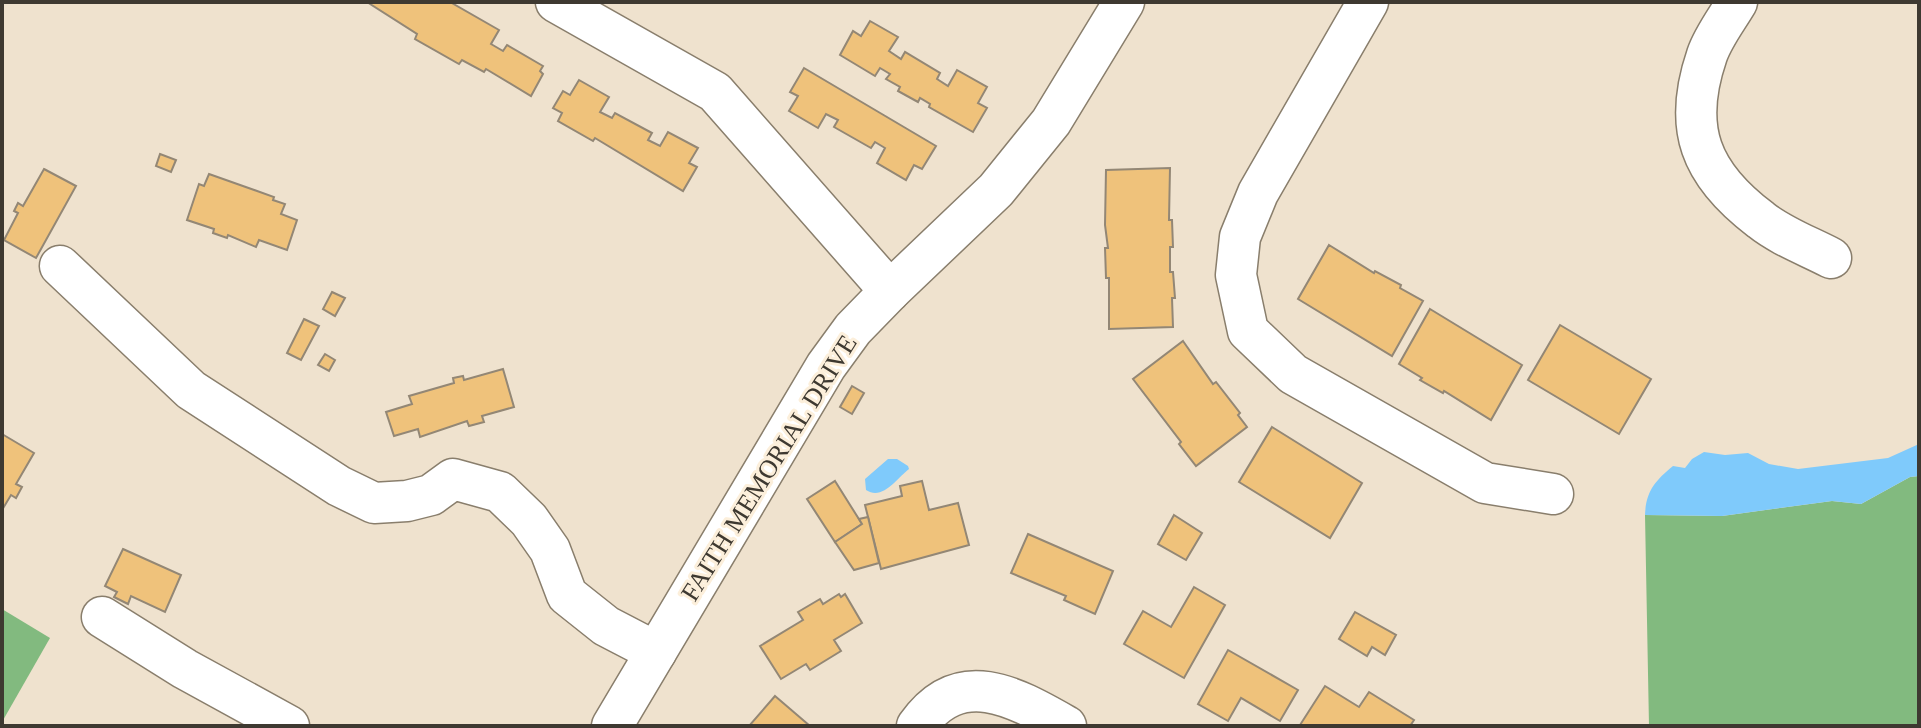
<svg xmlns="http://www.w3.org/2000/svg" width="1921" height="728" viewBox="0 0 1921 728" font-family="Georgia,serif">
  <style>
    .forest { fill: #82ba7f }
    .water { fill: #7fcafb }
    .building { fill: #efc27b; stroke: #938775; stroke-width: 2 }
    .lines { fill: none; stroke-linecap: round; stroke-linejoin: round }
    .minor-casing { stroke: #897e6c; stroke-width: 43 }
    .minor { stroke: #fff; stroke-width: 40 }
    .labels { text-anchor: middle; dominant-baseline: central; stroke-width: 6; stroke-linejoin: round; paint-order: stroke }
    .street-label { font-size: 26px; fill: #3e3931; stroke: #fcefdb }
  </style>
  <rect width="100%" height="100%" fill="#efe2ce"/>
  <g class="forest">
    <path d="M1919,476v250h-270l-4,-211 77,1 110,-15 29,3 49,-27z"/>
    <path d="M2,609l48,29 -48,84z"/>
  </g>
  <g class="water">
    <path d="M1919,444v32l-9,1 -49,27 -29,-3 -110,15 -77,-1c1,-24 10,-34 28,-49l12,2 7,-9 12,-7 21,3 23,-2 21,11 29,5 90,-11z"/>
    <path d="M888,459h9l11,7 1,3c-12,9 -26,32 -43,21l-1,-11z"/>
  </g>
  <g class="building">
    <path d="M367,2h83l49,28 -8,14 12,7 4,-6 36,21 -3,5 3,3 -12,22 -45,-27 -2,3 -22,-12 -3,4 -44,-25 2,-5z"/>
    <path d="M870,21l28,16 -9,14 12,8 4,-7 35,21 -3,6 11,7 9,-16 30,17 -9,16 9,5 -14,24 -44,-25 1,-3 -10,-6 -2,4 -20,-11 2,-4 -14,-8 4,-5 -10,-6 -5,8 -35,-21 13,-24 8,5z"/>
    <path d="M804,68l132,78 -14,23 -8,-4 -8,15 -29,-17 8,-15 -10,-6 -4,6 -37,-21 4,-7 -12,-6 -8,14 -29,-17 9,-15 -8,-4z"/>
    <path d="M579,80l30,17 -9,15 12,6 3,-5 37,20 -4,7 12,6 8,-14 30,16 -9,15 8,4 -14,24 -88,-53 -2,3 -35,-20 4,-8 -9,-5 10,-17 7,4z"/>
    <path d="M160,154l16,6 -5,12 -15,-6z"/>
    <path d="M1170,168l-1,52h3l1,27h-3v25h3l2,26h-3l1,29 -64,2v-51h-3l-1,-30h3l-3,-23 1,-55z"/>
    <path d="M44,169l32,17 -40,72 -32,-18 14,-27 -4,-2 4,-8 5,3z"/>
    <path d="M209,174l65,23 -1,3 12,4 -4,10 16,6 -10,30 -28,-10 -3,7 -28,-12 -1,3 -14,-5 1,-4 -27,-9 12,-36 5,2z"/>
    <path d="M1329,245l45,28 1,-2 26,14 -1,3 23,13 -31,55 -94,-57z"/>
    <path d="M332,292l13,6 -10,18 -12,-7z"/>
    <path d="M1430,309l92,56 -31,55 -47,-29 -1,2 -23,-13 2,-2 -23,-14z"/>
    <path d="M304,319l15,7 -18,34 -14,-7z"/>
    <path d="M1560,325l91,54 -32,55 -91,-54z"/>
    <path d="M1183,341l30,43 3,-2 24,31 -2,2 9,12 -51,39 -17,-22 2,-2 -48,-63z"/>
    <path d="M325,354l10,6 -6,11 -11,-6z"/>
    <path d="M503,369l11,38 -32,9 2,6 -15,4 -2,-5 -47,16 -2,-8 -24,7 -8,-24 26,-8 -3,-8 45,-13 -1,-5 10,-2 1,4z"/>
    <path d="M852,386l12,7 -12,21 -12,-7z"/>
    <path d="M1272,427l90,56 -32,55 -91,-56z"/>
    <path d="M2,434l32,19 -18,31 6,3 -6,11 -5,-3 -9,15z"/>
    <path d="M835,481l27,43 -27,18 -28,-43z"/>
    <path d="M922,481l7,29 29,-7 11,42 -88,24 -16,-64 37,-9 -2,-10z"/>
    <path d="M1174,515l28,18 -16,27 -28,-16z"/>
    <path d="M868,517l11,46 -25,7 -19,-28 27,-18 -3,-5z"/>
    <path d="M1028,534l85,37 -18,43 -31,-14 2,-4 -55,-23z"/>
    <path d="M123,549l58,26 -16,37 -34,-16 -3,8 -14,-7 3,-5 -12,-6z"/>
    <path d="M1194,587l31,18 -41,73 -60,-34 19,-33 28,16z"/>
    <path d="M839,594l2,3 4,-3 17,29 -28,17 7,11 -31,19 -4,-6 -25,15 -21,-33 43,-26 -5,-8 22,-13 3,5z"/>
    <path d="M1355,612l41,23 -11,20 -13,-8 -5,9 -28,-17z"/>
    <path d="M1228,650l70,40 -18,31 -39,-23 -13,23 -30,-17z"/>
    <path d="M1325,686l34,21 10,-15 45,28 -4,6h-108l-2,-1z"/>
    <path d="M775,696l35,30h-61z"/>
  </g>
  <g class="lines">
    <g class="minor-casing">
      <g id="minor">
        <path d="M556,2l159,90 175,199"/>
        <path d="M1368,2l-110,191 -18,44 -4,38 12,56 45,43 192,109 68,11"/>
        <path d="M1737,2c-10,17 -24,35 -30,53 -25,73 -7,119 54,165 20,16 47,26 70,38"/>
        <path d="M60,266l131,124 148,96 35,17 33,-2 24,-6 22,-16 47,13 29,28 21,30 17,45 39,31 50,26"/>
        <path d="M102,617l83,52 104,57"/>
        <path d="M612,726l214,-360 27,-37 37,-38 106,-101 55,-68 73,-120"/>
        <path d="M917,726c43,-61 98,-29 149,0"/>
      </g>
    </g>
    <use href="#minor" class="minor"/>
  </g>
  <g class="labels">
    <g class="street-label">
      <text transform="translate(769 468) rotate(-58)">FAITH MEMORIAL DRIVE</text>
    </g>
  </g>
  <rect width="1921" height="728" fill="none" stroke="#3e3931" stroke-width="8"/>
</svg>
